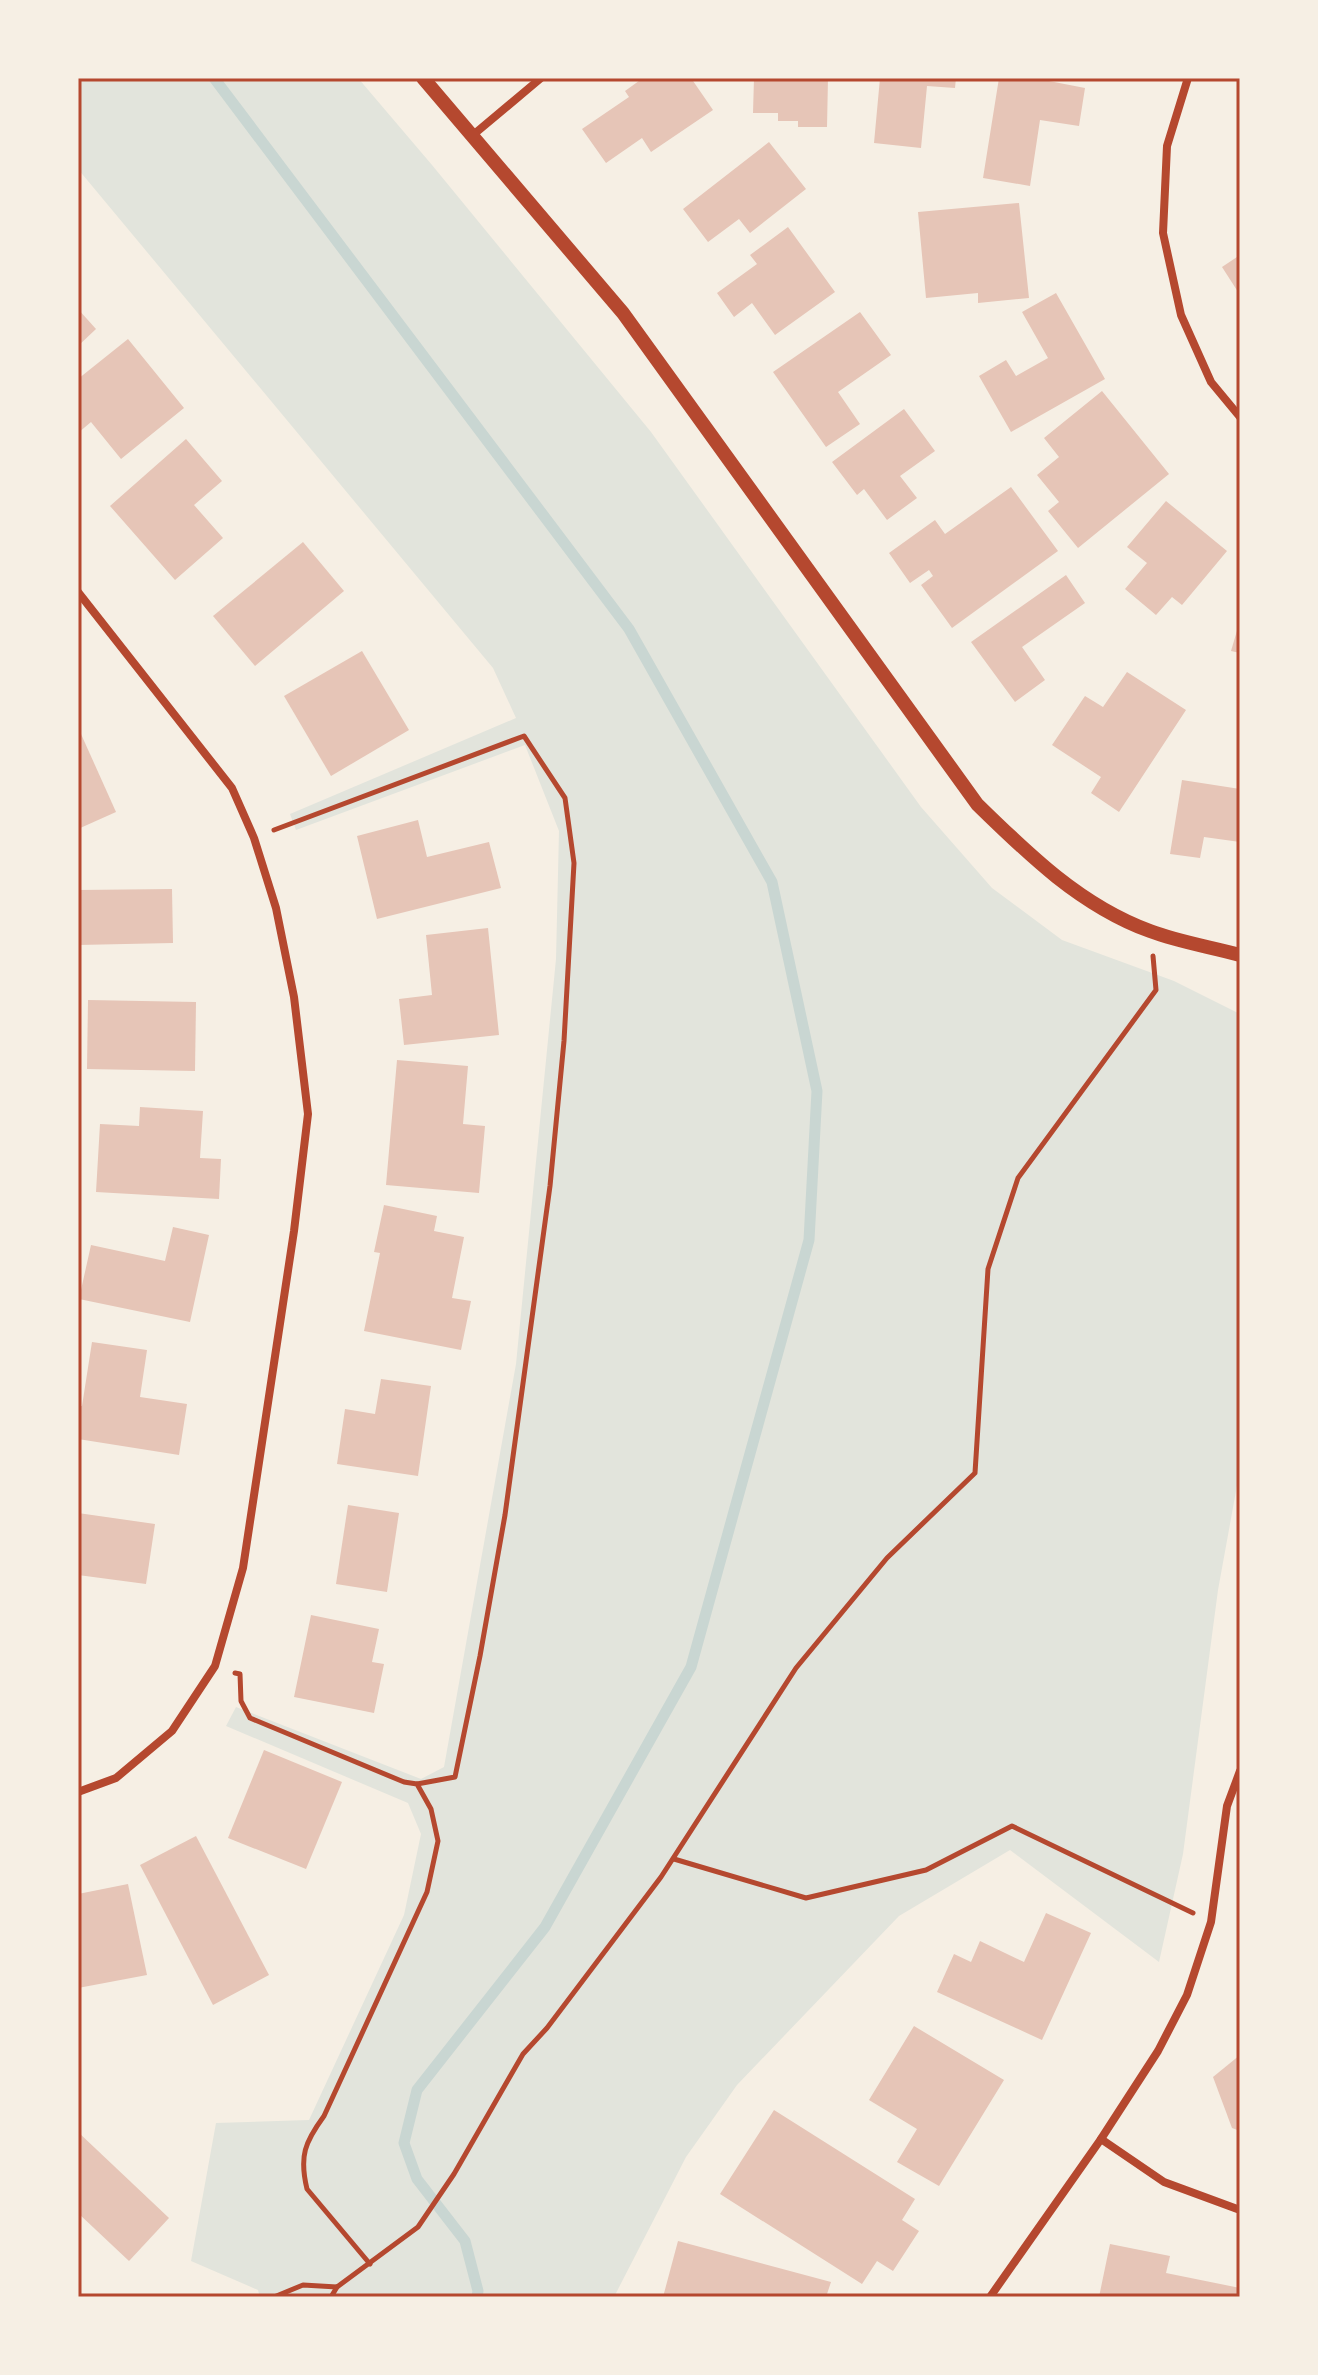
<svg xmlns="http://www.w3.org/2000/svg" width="1318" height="2375" viewBox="0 0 1318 2375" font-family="'Varela Round',sans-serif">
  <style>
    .green { fill: #e2e4dc }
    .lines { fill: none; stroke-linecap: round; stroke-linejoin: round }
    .stream { stroke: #c9d6d2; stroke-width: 11 }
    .building { fill: #e6c5b7 }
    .path { stroke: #b5482f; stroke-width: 5 }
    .minor { stroke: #b5482f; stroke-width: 8 }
    .tertiary { stroke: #b5482f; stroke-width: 14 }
    .neatline { fill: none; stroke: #b5482f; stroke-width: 3 }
  </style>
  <rect width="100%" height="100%" fill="#f6efe4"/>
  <path class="green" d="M78,78h280l74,87 219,267 270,375 71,81 70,52 112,41 66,33v455l-22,121 -35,264 -24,108 -149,-112 -111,66 -162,169 -51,72 -72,140h-354l-2,-7 -67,-29 25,-138 93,-3 95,-205 17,-81 -13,-31 -182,-77 10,-19 185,72 23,-12 72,-403 40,-405 3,-128 -34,-86 -229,85 -6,-16 226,-96 -23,-50 -415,-499z"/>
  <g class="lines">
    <path class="stream" d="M214,78l415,551 143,253 45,209 -8,149 -118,427 -146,260 -128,163 -13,53 13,36 48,62 13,50 -1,6"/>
  </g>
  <g class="building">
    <path d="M643,78h48l22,32 -62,42 -9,-14 -36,25 -24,-34 47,-32 -4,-6z"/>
    <path d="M754,78h74l-1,49h-29v-6h-20v-8h-25z"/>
    <path d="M880,78h76l-1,10 -28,-2 -6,62 -47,-5z"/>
    <path d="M999,78h51l-1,3 36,7 -6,38 -39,-6 -10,66 -47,-8z"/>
    <path d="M769,142l37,47 -56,44 -11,-14 -31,23 -25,-33z"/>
    <path d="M1019,203l10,95 -51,5v-10l-52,5 -8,-86z"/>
    <path d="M788,227l47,65 -60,43 -23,-32 -18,14 -17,-24 40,-29 -7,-9z"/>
    <path d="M1240,255v40l-18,-28z"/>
    <path d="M1056,293l49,86 -94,53 -32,-56 27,-16 10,16 32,-18 -26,-46z"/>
    <path d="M78,309l18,20 -18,17z"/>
    <path d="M860,312l31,43 -53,37 22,32 -34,23 -53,-75z"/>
    <path d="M128,339l56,69 -63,51 -30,-37 -13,11v-54z"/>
    <path d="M1102,391l67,83 -91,74 -30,-37 11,-9 -22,-27 22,-18 -15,-19z"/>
    <path d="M904,409l31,42 -35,25 17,22 -30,22 -23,-31 -7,6 -25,-33z"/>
    <path d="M186,439l36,42 -28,24 29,33 -48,42 -65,-74z"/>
    <path d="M1011,487l47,64 -106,77 -31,-43 12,-9 -4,-6 -19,13 -21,-30 46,-33 10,14z"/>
    <path d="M1166,501l61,50 -45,54 -10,-8 -16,18 -31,-26 22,-26 -20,-16z"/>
    <path d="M303,542l41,49 -89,75 -42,-50z"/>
    <path d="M1066,575l19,28 -63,44 23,33 -30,22 -44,-60z"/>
    <path d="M1239,624h1v29l-9,-2z"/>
    <path d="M362,651l47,79 -78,46 -47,-80z"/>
    <path d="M1127,672l59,38 -67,102 -28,-19 10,-16 -49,-32 33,-49 18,11z"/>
    <path d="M81,734l35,78 -38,17v-94z"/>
    <path d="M1182,780l58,9v53l-36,-5 -4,21 -30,-4z"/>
    <path d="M418,820l9,37 62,-15 12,46 -124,31 -20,-83z"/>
    <path d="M172,889l1,54 -95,2v-55z"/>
    <path d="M488,928l11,107 -95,10 -5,-46 33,-4 -6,-60z"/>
    <path d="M88,1000l108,2 -1,69 -108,-2z"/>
    <path d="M397,1060l71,6 -5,58 22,2 -6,67 -93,-8z"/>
    <path d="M140,1107l63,4 -3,47 21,1 -2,40 -123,-7 4,-68 39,2z"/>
    <path d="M384,1205l53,11 -3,15 30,6 -12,61 19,3 -10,49 -97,-19 16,-78 -6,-1z"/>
    <path d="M173,1227l36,8 -19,87 -111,-23 12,-54 74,16z"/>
    <path d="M92,1342l55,8 -7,47 47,7 -8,51 -101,-16v-33h4z"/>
    <path d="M381,1379l50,7 -13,90 -81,-12 8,-55 30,5z"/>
    <path d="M348,1505l51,8 -12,79 -51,-8z"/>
    <path d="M78,1513l77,11 -9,60 -68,-9z"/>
    <path d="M311,1615l68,14 -7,33 12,2 -10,49 -80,-16z"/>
    <path d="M264,1750l78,32 -36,87 -78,-31z"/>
    <path d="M196,1836l73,139 -56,30 -73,-140z"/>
    <path d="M128,1884l19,91 -69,13v-94z"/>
    <path d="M1046,1913l45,20 -49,107 -105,-48 17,-38 17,8 9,-21 44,21z"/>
    <path d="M914,2026l90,54 -65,106 -42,-24 20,-33 -48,-29z"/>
    <path d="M1240,2055v76l-8,-3 -19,-51z"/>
    <path d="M774,2110l141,89 -13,21 17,11 -26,40 -16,-10 -15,23 -142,-90z"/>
    <path d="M78,2132l91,86 -40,43 -51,-48z"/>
    <path d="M678,2241l153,41 -5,15h-163z"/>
    <path d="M1110,2244l60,12 -4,17 74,15v9h-141z"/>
  </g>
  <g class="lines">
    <g class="path">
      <path d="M274,830l250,-94 41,62 9,65 -10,178 -14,145 -45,329 -25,141 -25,121 -38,7"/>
      <path d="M235,1673l5,1 1,27 9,17 154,64 13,2 14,25 7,32 -11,51 -103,224c-19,26 -25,40 -17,73l63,75"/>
      <path d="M674,1859l132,39 120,-28 86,-44 181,87"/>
      <path d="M274,2297l29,-12 34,2 81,-60 36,-53 69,-120 24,-26 114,-151 135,-209 91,-110 88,-85 13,-204 30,-91 138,-188 -3,-34"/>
      <path d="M331,2297l6,-10"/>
    </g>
    <g class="minor">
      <path d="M1188,78l-21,68 -4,87 18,82 30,67 29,35"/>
      <path d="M473,135l68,-57"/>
      <path d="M78,592l154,196 22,50 22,70 18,89 14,117 -14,117 -51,337 -28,98 -43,65 -56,47 -38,14"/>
      <path d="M1101,2139l63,43 76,28"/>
      <path d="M990,2297l111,-158 57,-88 29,-56 24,-73 16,-116 13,-35"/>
    </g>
    <path class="tertiary" d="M423,78l200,235 354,491c51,50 104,102 173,127 29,11 61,16 90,24"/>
  </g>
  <rect width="1318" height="2375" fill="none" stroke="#f6efe4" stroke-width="160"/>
  <rect x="80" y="80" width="1158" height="2215" class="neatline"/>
</svg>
